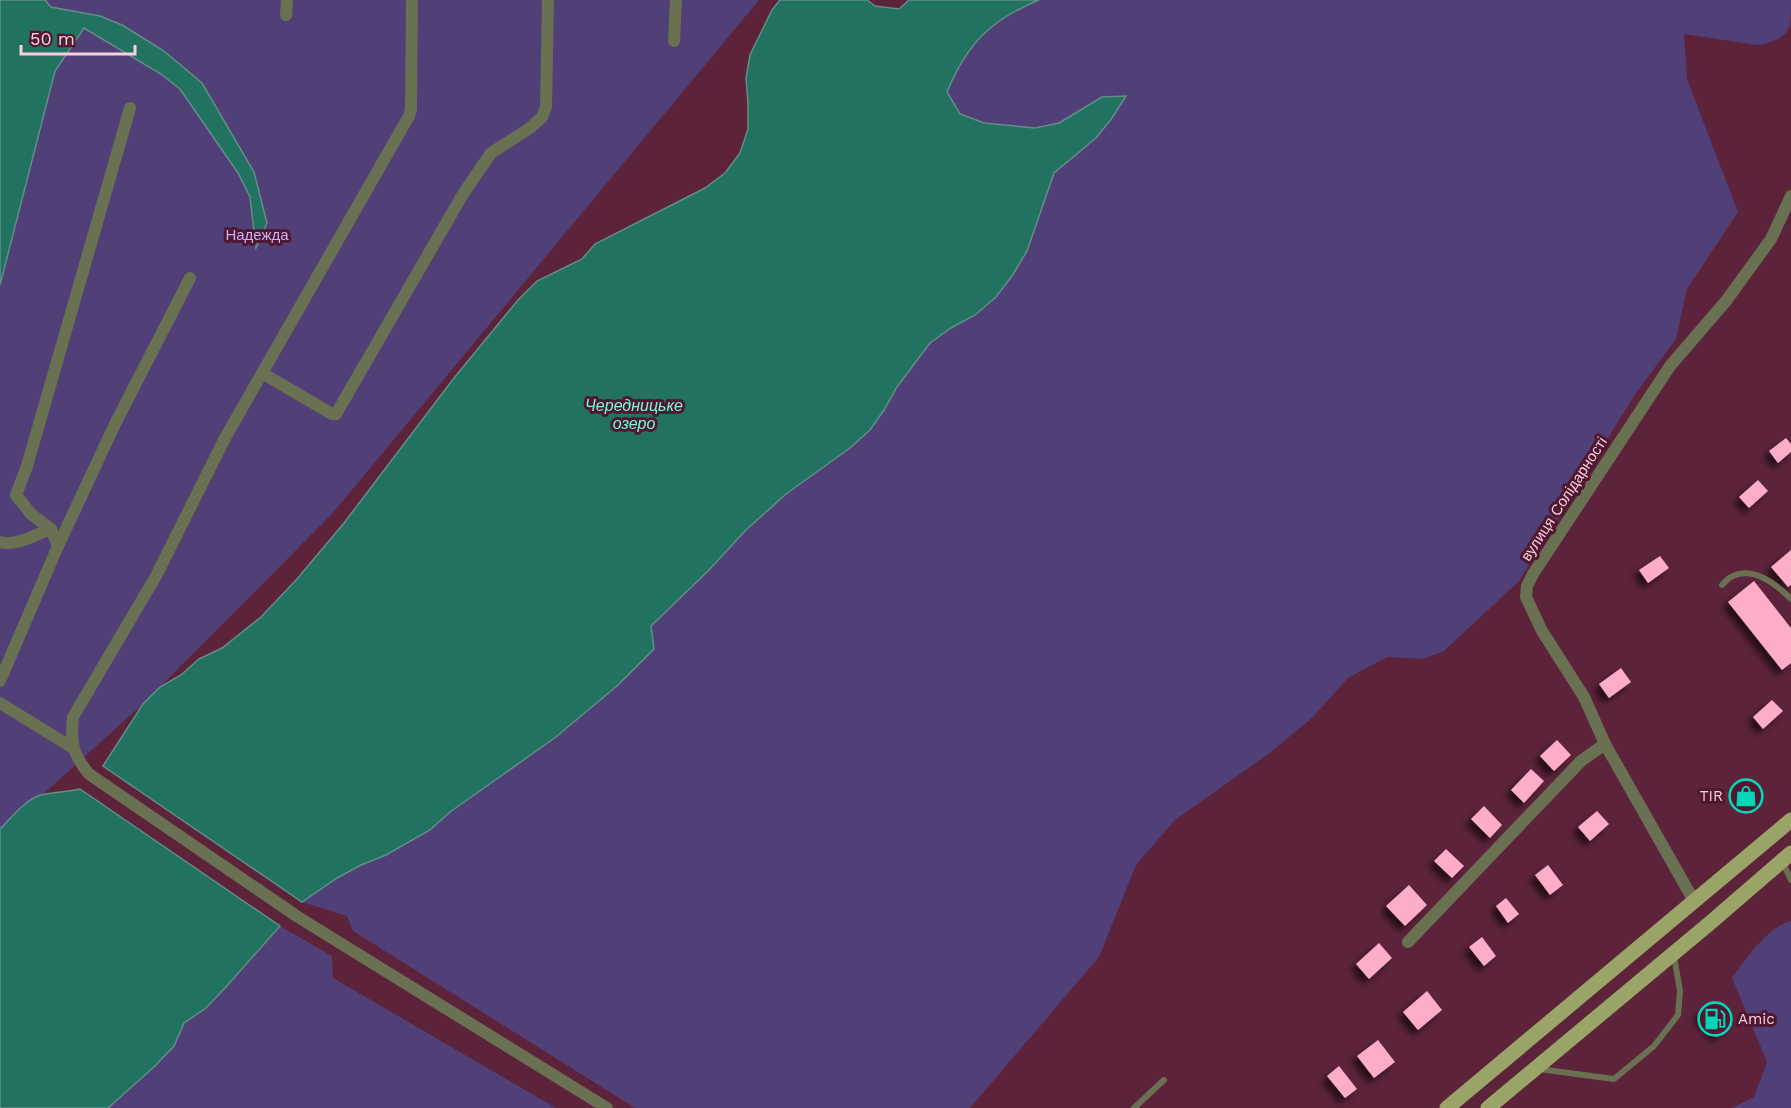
<svg xmlns="http://www.w3.org/2000/svg" width="1791" height="1108" viewBox="0 0 1791 1108" font-family="'Work Sans',sans-serif">
  <style>
    .green { fill: #513f77 }
    .water { fill: #227262; stroke: #628e87; stroke-width: 1.5 }
    .building { fill: #feadc9; filter: url(#shadow) }
    .lines { fill: none; stroke-linecap: round; stroke-linejoin: round }
    .lane { stroke: #6a7052; stroke-width: 6 }
    .street { stroke: #6a7052; stroke-width: 12 }
    .primary { stroke: #99a466; stroke-width: 15 }
    .labels { text-anchor: middle; dominant-baseline: central; stroke-width: 6; stroke-linejoin: round; paint-order: stroke }
    .park-label { font-size: 15px; fill: #c7b2fc; stroke: #501830 }
    .street-label { font-size: 15px; fill: #f6d1dd; stroke: #501830 }
    .poi-label { font-size: 15px; fill: #f6d1dd; stroke: #501830; text-anchor: end }
    .water-label { font-size: 16px; font-style: italic; fill: #70fddf; stroke: #501830 }
  </style>
  <defs>
    <filter id="shadow"><feDropShadow dx="-5.5" dy="5.5" stdDeviation="3" flood-color="#0009"/></filter>
  </defs>
  <rect width="100%" height="100%" fill="#5c233a"/>
  <g class="green">
    <path d="M0,0h759l-427,514 -189,190 -143,129z"/>
    <path d="M1039,0h752c0,8 0,18 -1,25 -4,14 -21,19 -33,20l-73,-11 3,45 51,133 -51,77 -11,50 -40,54 -117,188 -75,70 -21,8 -36,-2 -39,21 -36,40 -45,37 -92,65 -39,45 -37,92 -129,151h-335l-282,-177 -6,-15 -45,-14 35,-24 24,-13 25,-10 44,-25 20,-18 107,-75 61,-52 35,-36 -2,-23 58,-56 37,-40 40,-36 64,-46 20,-18 14,-20 13,-23 33,-44 21,-15 24,-13 21,-18 16,-21 15,-25 27,-78 42,-35 16,-20 -10,-21 -43,26 -24,5 -51,-5 -24,-9 -13,-22c4,-9 7,-19 12,-27 19,-32 45,-51 80,-65z"/>
    <path d="M1791,921v187h-59l22,-11 13,-35 -35,-84c13,-18 36,-52 59,-57z"/>
    <path d="M280,926l52,30 1,22 223,130h-448l47,-42 19,-20 10,-23 22,-15 37,-39z"/>
  </g>
  <g class="water">
    <path d="M0,0h45l6,7 49,9 22,9 42,26 38,32 52,89 13,51 -11,25 -6,-51 -12,-24 -58,-84 -19,-15 -77,-46 -29,43 -55,214z"/>
    <path d="M780,0h87l8,6 24,3 10,-9h130c-49,20 -72,44 -92,92l13,22 24,9 51,5 24,-5 43,-26 24,-1 -14,22 -16,20 -42,35 -27,78 -15,25 -16,21 -21,18 -24,13 -21,15 -33,44 -13,23 -14,20 -20,18 -64,46 -40,36 -37,40 -58,56 3,23 -36,36 -62,52 -106,75 -20,18 -44,25 -25,10 -24,13 -35,24 -199,-136 40,-62 17,-17 21,-12 18,-16 23,-11 39,-31 36,-38 47,-56 110,-145 64,-78 19,-19 45,-22 13,-15 110,-56 20,-15 15,-20 8,-24v-26l-2,-25 4,-23 22,-45z"/>
    <path d="M80,789l200,137 -55,62 -19,20 -22,15 -10,23 -19,20 -47,42h-108v-279c10,-10 27,-31 41,-34 13,-3 26,-3 39,-6z"/>
  </g>
  <g class="building">
    <path d="M1786,438l5,6v8l-13,11 -9,-12z"/>
    <path d="M1758,480l10,11 -19,17 -10,-11z"/>
    <path d="M1791,550v35l-3,2 -17,-20z"/>
    <path d="M1660,556l9,12 -21,15 -9,-13z"/>
    <path d="M1754,581l37,47v35l-9,7 -54,-68z"/>
    <path d="M1621,668l10,14 -22,16 -10,-14z"/>
    <path d="M1772,700l11,11 -20,18 -10,-12z"/>
    <path d="M1557,740l14,15 -17,16 -14,-15z"/>
    <path d="M1531,769l13,12 -20,22 -13,-13z"/>
    <path d="M1484,806l18,19 -12,13 -19,-19z"/>
    <path d="M1597,811l12,13 -19,17 -12,-14z"/>
    <path d="M1446,849l18,17 -12,12 -18,-17z"/>
    <path d="M1548,865l15,20 -13,10 -15,-20z"/>
    <path d="M1409,885l18,20 -22,21 -19,-20z"/>
    <path d="M1506,898l13,16 -11,9 -12,-17z"/>
    <path d="M1482,937l14,19 -12,10 -15,-19z"/>
    <path d="M1379,943l13,15 -23,21 -13,-15z"/>
    <path d="M1427,991l15,19 -24,20 -15,-18z"/>
    <path d="M1714,1001l18,24 -15,12 -19,-23z"/>
    <path d="M1378,1040l17,22 -21,16 -17,-22z"/>
    <path d="M1339,1066l18,23 -12,9 -18,-22z"/>
  </g>
  <g class="lines">
    <g class="lane">
      <path d="M1722,585c3,-3 7,-8 11,-9 21,-10 44,9 58,23"/>
      <path d="M1782,861l9,19"/>
      <path d="M1539,1069l75,10 40,-33 24,-31 2,-24 -6,-35"/>
      <path d="M1134,1108l30,-28"/>
    </g>
    <g class="street">
      <path d="M412,0l-1,109 -2,7 -184,322 -69,138 -83,141c-3,25 0,38 16,57l209,143 309,191"/>
      <path d="M286,15l1,-15"/>
      <path d="M674,41l2,-41"/>
      <path d="M262,373l70,41h4l127,-220 28,-41 39,-25 12,-11 4,-10 2,-107"/>
      <path d="M0,542c16,5 36,-8 51,-13"/>
      <path d="M58,546l-7,-17 -20,-15 -15,-19 11,-29 103,-358"/>
      <path d="M0,681l58,-135 57,-122 75,-146"/>
      <path d="M0,703l73,45"/>
      <path d="M1694,901l-89,-157 -21,-47 -42,-66 -16,-34 1,-11 6,-12 137,-208 56,-65 45,-62 20,-43"/>
      <path d="M1408,942l173,-181 24,-17"/>
    </g>
    <g class="primary">
      <path d="M1447,1108l344,-288"/>
      <path d="M1488,1108l222,-185 81,-70"/>
    </g>
  </g>
  <defs>
    <g id="shop-ring" transform="scale(1.725)"><circle r="9.5" fill="#501830" stroke="#06d5b6" stroke-width="1.5"/><path d="M-5-2.5h2.3a2.7 3.5 0 0 1 5.4 0H5L5.5 6h-11ZM-1.5-2.5h3a1.5 2.3 0 0 0-3 0Z" fill="#06d5b6"/></g>
    <g id="fuel-ring" transform="scale(1.725)"><circle r="9.5" fill="#501830" stroke="#06d5b6" stroke-width="1.5"/><path d="M-5.5-6h7V0h2V4h1.3V-2.5L3-4.5l.8-.8L6-3V5H2.5V1h-1V6h-7ZM-4.2-4.7v3.2H.2V-4.7Z" fill="#06d5b6"/></g>
  </defs>
  <g fill-rule="evenodd">
    <use href="#shop-ring" x="1746" y="796"/>
    <use href="#fuel-ring" x="1715" y="1019"/>
  </g>
  <g class="labels">
    <g class="park-label">
      <text x="257" y="235">Надежда</text>
    </g>
    <g class="street-label">
      <text transform="translate(1564 499) rotate(-57)">вулиця Солідарності</text>
    </g>
    <g class="poi-label">
      <text x="1723" y="796">TIR</text>
      <text x="1738" y="1019" text-anchor="start">Amic</text>
    </g>
    <g class="water-label">
      <text x="634" y="405">Чередницьке<tspan x="634" dy="18">озеро</tspan></text>
    </g>
  </g>
  <path d="M21 45v9h114v-9" fill="none" stroke="#f6d1dd" stroke-width="3"/>
  <text x="30" y="45" font-size="18" fill="#f6d1dd" stroke="#501830" stroke-width="4.5" paint-order="stroke">50 m</text>
</svg>
